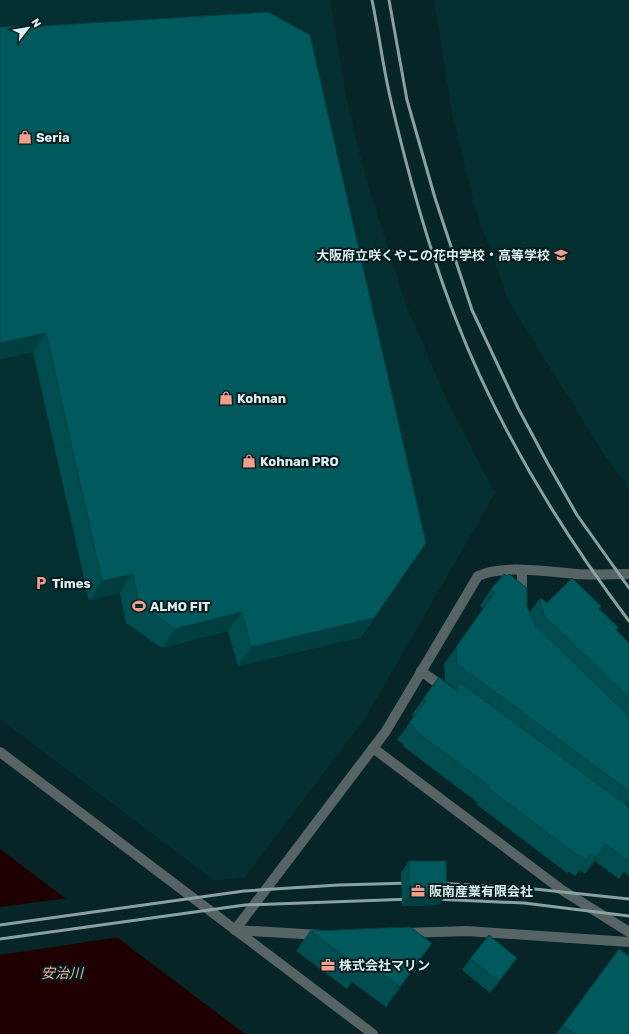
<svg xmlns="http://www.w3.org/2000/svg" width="629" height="1034" viewBox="0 0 629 1034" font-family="Rubik,'Noto Sans JP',sans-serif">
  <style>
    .built { fill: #042f31 }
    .water { fill: #1f0000 }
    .pier { fill: #072526 }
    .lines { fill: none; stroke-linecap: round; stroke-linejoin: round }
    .minor { stroke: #576465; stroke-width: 10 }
    .rail { stroke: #8ba1a1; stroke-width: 3 }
    .wall { fill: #004d50 }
    .shaded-wall { fill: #003f41 }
    .building { fill: #005a5d; stroke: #003f41 }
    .labels { text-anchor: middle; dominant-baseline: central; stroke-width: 4; stroke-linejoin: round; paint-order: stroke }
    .poi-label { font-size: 13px; font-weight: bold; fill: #deefef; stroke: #001b1d; text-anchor: start }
    .water-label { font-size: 14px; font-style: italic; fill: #fcae9c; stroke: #001b1d }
  </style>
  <rect width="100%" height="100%" fill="#072526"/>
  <g class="built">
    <path d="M0,0h330l16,96 13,56 14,49 33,103 41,97 48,92 -129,224 -121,160 -30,4 -215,-162z"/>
    <path d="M434,0h195v488l-24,-32 -96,-154 -34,-94 -22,-90z"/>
  </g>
  <path class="water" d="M0,849l245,185h-245z"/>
  <path class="pier" d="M68,898l52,39 -120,18v-48z"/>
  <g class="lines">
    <g class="minor">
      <path d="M522,597v-26"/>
      <path d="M421,671l26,19"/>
      <path d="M373,748l189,142 67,42"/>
      <path d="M0,752l373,282"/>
      <path d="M235,930l151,-199 92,-155c26,-12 70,-4 98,-2 18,1 36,0 53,0"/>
      <path d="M235,930l85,5"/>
      <path d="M404,933l63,-2 162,11"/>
    </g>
    <g class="rail">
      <path d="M372,0c7,33 11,68 19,101 17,73 37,146 64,216 42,109 103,210 174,304"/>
      <path d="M389,0l18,100 28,98 37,112 46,98 30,56 29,51 52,73"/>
      <path d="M435,883l90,5 104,11"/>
      <path d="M432,899l92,4 105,13"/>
      <path d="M0,925l244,-34 95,-6 72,-2"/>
      <path d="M0,939l245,-34 167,-6"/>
    </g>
  </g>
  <g class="wall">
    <path d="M0,27l361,610 -123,29 -10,-35 -66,17 -36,-25 -6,-30 -31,7 -56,-248 -33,7z"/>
    <path d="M491,589l36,18 3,5 10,-14 7,5 53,6 18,18 -1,3 12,13v162h-3l3,2v69l-5,-4 -5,7 -24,-18 -10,13 -5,-4 -5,6 -7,-5 -1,2 -91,-69 2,-1 -75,-57 1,-2 -7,-4 17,-23 -2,-2 11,-16 30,-11 1,-1 -9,-6 -1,-17 40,-55 -4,-3z"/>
    <path d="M409,861l30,44 -37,1 -1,-33z"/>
    <path d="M310,931l108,32 -32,44 -34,-25 -5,7 -51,-38z"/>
    <path d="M517,958l-8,11 -19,24 -28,-23 8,-11z"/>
    <path d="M563,1025l66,9h-73z"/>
  </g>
  <g class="shaded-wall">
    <path d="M46,333l-13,19 -33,7v-16z"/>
    <path d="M133,574l-13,19 -31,7 13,-19z"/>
    <path d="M242,612l-14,19 -66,17 13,-19z"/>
    <path d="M374,618l-13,19 -123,29 13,-19z"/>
    <path d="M629,799v6h-2l-6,5z"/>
    <path d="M606,844l-11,17 -10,13 11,-16z"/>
    <path d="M591,854l-11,16 -5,6 11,-16z"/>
    <path d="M410,894h37l-8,11 -37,1z"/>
    <path d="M432,943l-14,20 -32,44 14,-20z"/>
    <path d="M517,958l-8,11 -19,24 9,-12z"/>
  </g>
  <g class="building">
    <path d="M268,12l42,23 116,508 -52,75 -123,29 -9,-35 -67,17 -36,-25 -6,-30 -31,7 -56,-248 -46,10v-316l41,-1z"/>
    <path d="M504,574l3,2 2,-2 18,14v19l8,18 94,91v75l-172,-127 -1,-17 39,-55 -4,-3z"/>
    <path d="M572,578l29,28 -2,3 19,18 -2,3 13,13v55l-84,-81 -5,-14v-5l7,5z"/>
    <path d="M439,677l19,15v-11l171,126v55l-23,-18 -10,14 -5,-4 -5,6 -6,-5 -2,1 -90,-68 1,-2 -75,-56 1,-2 -6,-5 17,-22 -3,-2z"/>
    <path d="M409,861h37l1,33h-37z"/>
    <path d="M410,927l22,16 -32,44 -34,-25 -5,7 -51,-38z"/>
    <path d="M489,935l28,23 -18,23 -29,-22z"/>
    <path d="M619,949l10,7v78h-54l-12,-9z"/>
  </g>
  <defs>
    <g id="shop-bare" transform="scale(1.08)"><path d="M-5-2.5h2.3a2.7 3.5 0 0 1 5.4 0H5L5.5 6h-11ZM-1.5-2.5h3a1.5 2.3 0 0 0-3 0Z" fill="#f49e8a" stroke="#001b1d" stroke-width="2.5" paint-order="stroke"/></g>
    <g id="school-bare" transform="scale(1.08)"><path d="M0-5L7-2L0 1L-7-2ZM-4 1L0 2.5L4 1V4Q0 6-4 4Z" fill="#f49e8a" stroke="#001b1d" stroke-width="2.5" paint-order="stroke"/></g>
    <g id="parking-bare" transform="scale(1.08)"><path d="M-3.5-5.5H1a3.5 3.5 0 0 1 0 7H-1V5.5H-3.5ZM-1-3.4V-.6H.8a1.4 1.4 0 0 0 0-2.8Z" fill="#f49e8a" stroke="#001b1d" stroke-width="2.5" paint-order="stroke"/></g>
    <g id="stadium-bare" transform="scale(1.08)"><path d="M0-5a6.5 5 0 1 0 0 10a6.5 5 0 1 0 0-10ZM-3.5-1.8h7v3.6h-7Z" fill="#f49e8a" stroke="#001b1d" stroke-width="2.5" paint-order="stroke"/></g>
    <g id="office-bare" transform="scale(1.08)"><path d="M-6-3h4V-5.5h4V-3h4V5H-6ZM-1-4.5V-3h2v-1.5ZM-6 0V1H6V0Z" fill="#f49e8a" stroke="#001b1d" stroke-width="2.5" paint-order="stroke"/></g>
  </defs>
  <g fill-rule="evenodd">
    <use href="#shop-bare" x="25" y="137"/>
    <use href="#school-bare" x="561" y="255"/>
    <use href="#shop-bare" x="226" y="398"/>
    <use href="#shop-bare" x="249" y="461"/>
    <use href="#parking-bare" x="41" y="583"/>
    <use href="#stadium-bare" x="139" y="606"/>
    <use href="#office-bare" x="418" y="891"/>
    <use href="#office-bare" x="328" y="965"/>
  </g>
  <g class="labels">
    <g class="poi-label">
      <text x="36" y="137">Seria</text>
      <text x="550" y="255" text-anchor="end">大阪府立咲くやこの花中学校・高等学校</text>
      <text x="237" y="398">Kohnan</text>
      <text x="260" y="461">Kohnan PRO</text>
      <text x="52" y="583">Times</text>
      <text x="150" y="606">ALMO FIT</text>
      <text x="429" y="891">阪南産業有限会社</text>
      <text x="339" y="965">株式会社マリン</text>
    </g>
    <g class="water-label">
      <text x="62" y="973">安治川</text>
    </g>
  </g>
  <g transform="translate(28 28) rotate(59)" stroke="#001b1d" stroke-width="3" paint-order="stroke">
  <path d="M0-3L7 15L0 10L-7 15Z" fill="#deefef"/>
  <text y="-6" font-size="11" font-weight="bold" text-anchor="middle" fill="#deefef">N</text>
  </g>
</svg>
